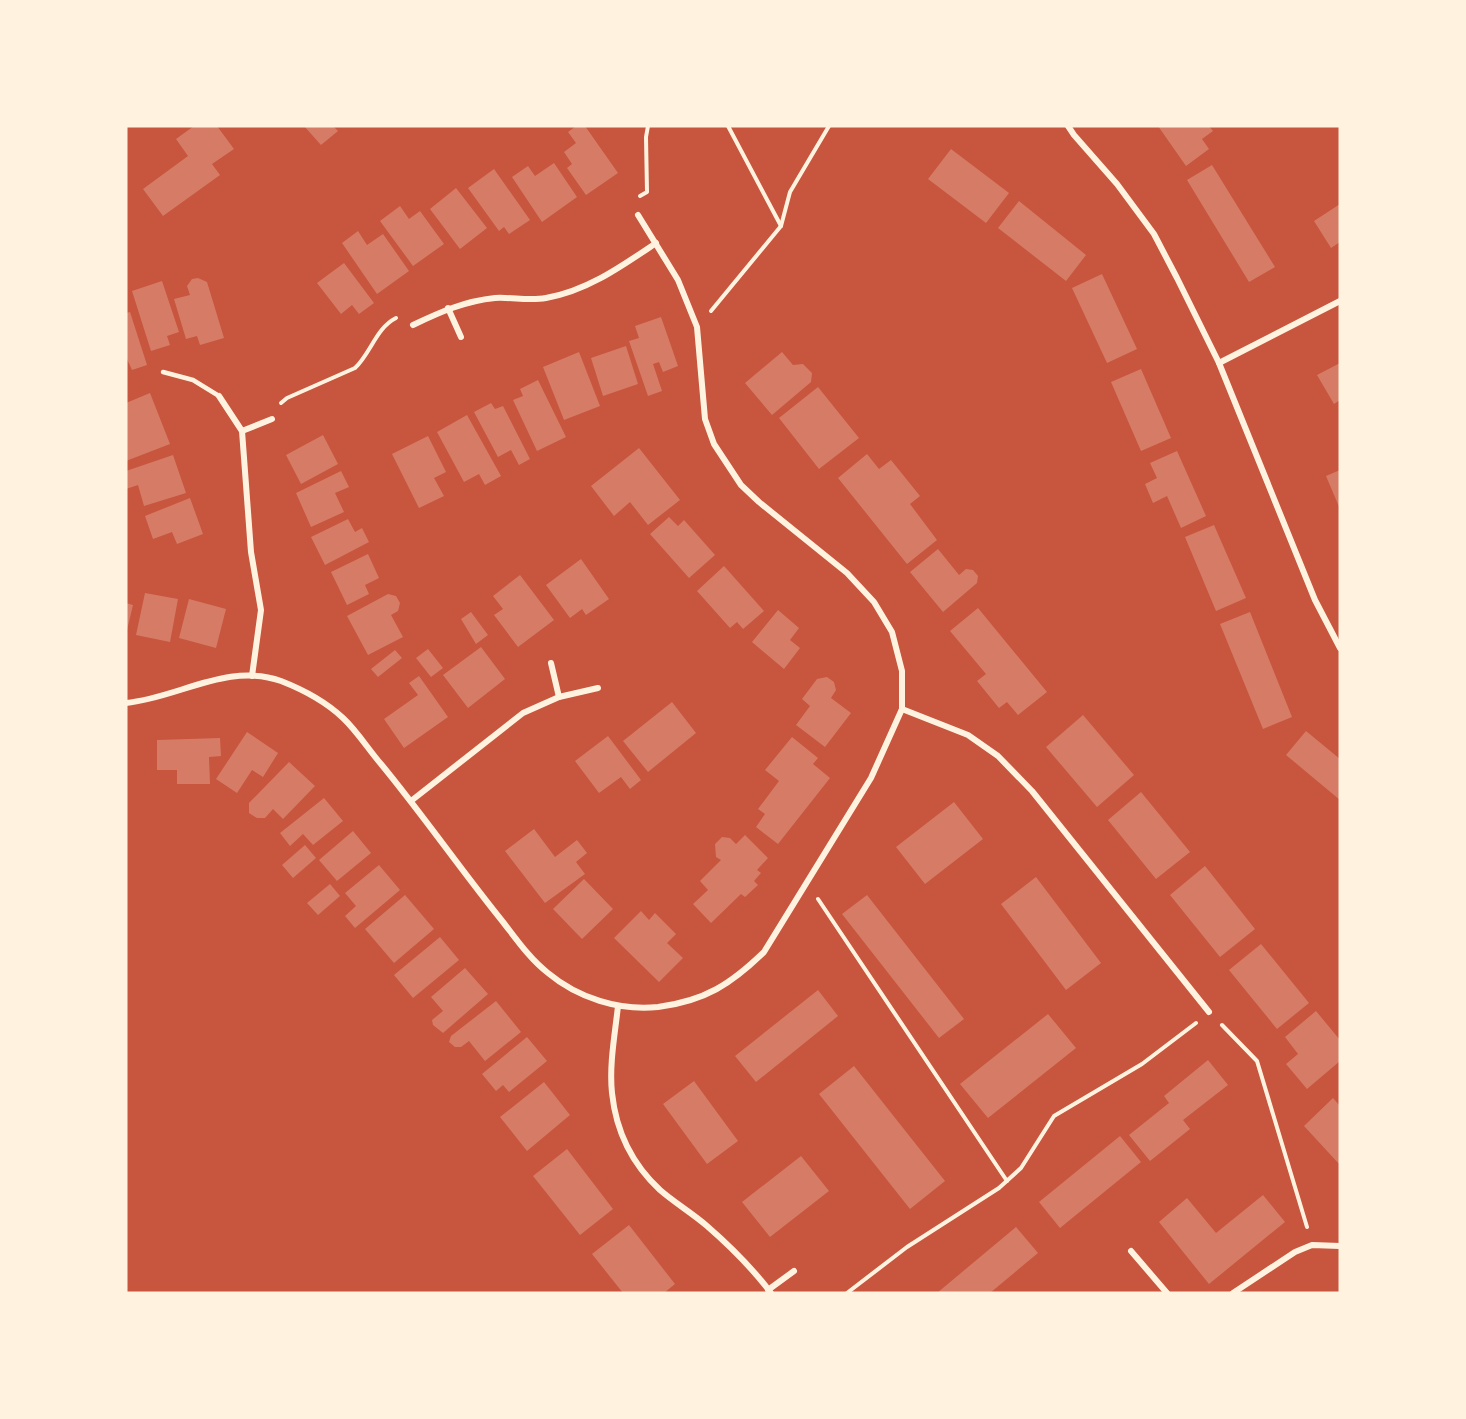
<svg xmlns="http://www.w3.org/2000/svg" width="1466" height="1419" viewBox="0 0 1466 1419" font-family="'Archivo Narrow',sans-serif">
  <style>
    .building { fill: #d67c66 }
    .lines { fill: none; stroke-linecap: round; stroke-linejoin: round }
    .path { stroke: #fff3e0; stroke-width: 4 }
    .service { stroke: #fff3e0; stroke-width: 4.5 }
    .minor { stroke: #fff3e0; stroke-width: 6 }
  </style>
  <rect width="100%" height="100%" fill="#c8553d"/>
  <g class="building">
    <path d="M194,126h23l17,23 -22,15 8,11 -57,41 -20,-27 45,-33 -12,-17z"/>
    <path d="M304,126h29l5,5 -17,14z"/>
    <path d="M576,126h9l33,47 -32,22 -19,-27 5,-4 -8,-12 12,-9 -8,-11z"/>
    <path d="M1158,126h51l4,5 -11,8 7,10 -23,17z"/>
    <path d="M951,149l58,44 -23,30 -58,-44z"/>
    <path d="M554,163l23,34 -35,25 -30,-45 16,-11 7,10z"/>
    <path d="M1212,165l63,102 -26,15 -62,-102z"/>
    <path d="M494,169l36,51 -21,14 -5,-7 -5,4 -31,-43z"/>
    <path d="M456,188l31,40 -27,21 -30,-40z"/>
    <path d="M1019,201l67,54 -20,26 -68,-53z"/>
    <path d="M1340,204v38l-9,6 -17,-27z"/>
    <path d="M400,206l9,13 11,-8 24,33 -31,22 -33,-45z"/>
    <path d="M358,231l9,14 16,-11 26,37 -32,23 -35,-51z"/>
    <path d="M344,263l30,40 -15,11 -7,-9 -11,9 -24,-31z"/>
    <path d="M1102,274l35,75 -30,14 -35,-75z"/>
    <path d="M198,278l9,4 17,56 -24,7 -3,-9 -11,3 -12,-40 16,-4 -3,-9 5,-7z"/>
    <path d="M162,281l17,51 -12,4 3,9 -19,6 -19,-60z"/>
    <path d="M130,312l17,53 -15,5 -6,-13v-44z"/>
    <path d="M661,317l17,49 -15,6 -4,-10 -6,2 9,27 -14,5 -19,-55 10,-3 -4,-12z"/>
    <path d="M626,346l12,38 -35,12 -12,-38z"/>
    <path d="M579,352l21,54 -36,14 -21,-53z"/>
    <path d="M782,352l11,13 10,-1 9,9 -1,9 -39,33 -27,-32z"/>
    <path d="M1340,363v37l-6,4 -17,-29z"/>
    <path d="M1141,369l30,69 -30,13 -30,-69z"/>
    <path d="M538,380l28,57 -29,14 -24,-51 10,-4 -3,-7z"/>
    <path d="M818,387l41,51 -40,31 -40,-51z"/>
    <path d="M150,393l20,51 -44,17v-58z"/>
    <path d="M491,403l4,6 8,-3 27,53 -11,6 -8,-15 -13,7 -24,-45z"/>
    <path d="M467,415l34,61 -16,9 -6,-11 -15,8 -27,-50z"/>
    <path d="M323,435l15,29 -37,20 -15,-29z"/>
    <path d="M428,436l18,36 -12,6 10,18 -25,12 -27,-54z"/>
    <path d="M639,448l41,52 -32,25 -18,-23 -16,14 -23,-30z"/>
    <path d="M1177,451l29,65 -25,12 -14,-32 -14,7 -8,-19 12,-6 -7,-15z"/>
    <path d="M867,454l12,15 12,-9 29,36 -10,8 27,36 -30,24 -69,-86z"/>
    <path d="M173,455l13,38 -42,13 -6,-21 -12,4v-18z"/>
    <path d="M1340,470v39l-14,-33z"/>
    <path d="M341,471l8,16 -14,6 9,19 -33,15 -15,-34z"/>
    <path d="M190,498l13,36 -26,10 -5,-12 -19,7 -8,-23z"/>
    <path d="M669,517l9,9 6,-6 31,35 -26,23 -39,-44z"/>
    <path d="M348,519l7,13 7,-4 7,14 -44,23 -14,-28z"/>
    <path d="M1214,525l32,73 -30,13 -31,-74z"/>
    <path d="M938,549l21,26 7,-6 7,1 5,6 -1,7 -34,29 -33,-40z"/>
    <path d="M368,554l11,24 -14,7 4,9 -22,11 -16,-33z"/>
    <path d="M581,559l28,40 -23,16 -4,-6 -12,9 -24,-33z"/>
    <path d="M724,566l40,45 -21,18 -6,-7 -7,6 -33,-37z"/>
    <path d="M520,575l34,45 -36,27 -24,-32 9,-6 -10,-13z"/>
    <path d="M145,593l33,6 -8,43 -34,-7z"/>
    <path d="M388,594l8,2 4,7 -2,8 -7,4 12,22 -35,18 -21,-39z"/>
    <path d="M189,599l37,10 -10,39 -37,-10z"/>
    <path d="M126,603l7,2 -6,25h-1z"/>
    <path d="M978,608l69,84 -29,23 -11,-13 -8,6 -22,-27 9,-7 -36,-43z"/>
    <path d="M778,610l21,18 -9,12 10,8 -16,21 -32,-27z"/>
    <path d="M471,612l17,23 -12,9 -15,-25z"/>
    <path d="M1250,612l42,105 -29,12 -43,-105z"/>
    <path d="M481,647l24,32 -37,29 -25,-33z"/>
    <path d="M428,649l15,19 -12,9 -15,-19z"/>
    <path d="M395,650l7,8 -24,19 -7,-8z"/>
    <path d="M419,676l29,41 -44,31 -20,-29 34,-24 -9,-12z"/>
    <path d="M827,677l7,5 2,8 -5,8 20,15 -26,34 -29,-22 14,-19 -8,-7 15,-20z"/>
    <path d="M672,702l24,31 -48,39 -25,-31z"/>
    <path d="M1083,715l51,60 -37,32 -51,-60z"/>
    <path d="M1306,731l34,28v41l-54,-45z"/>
    <path d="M247,732l31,21 -15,24 -11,-7 -15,23 -21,-14z"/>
    <path d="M608,736l33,44 -11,9 -9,-12 -22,16 -24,-32z"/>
    <path d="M792,737l26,21 -5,6 17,14 -52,66 -22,-17 9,-13 -7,-5 21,-28 -14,-11z"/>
    <path d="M220,738l1,18 -12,1 1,27h-33v-14h-20v-30z"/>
    <path d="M289,762l26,24 -32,33 -10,-10 -8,9h-8l-8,-5v-10z"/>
    <path d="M1141,792l49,60 -34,27 -48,-59z"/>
    <path d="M324,798l19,23 -30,24 -10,-11 -13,12 -10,-13z"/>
    <path d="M954,802l29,37 -58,45 -29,-37z"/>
    <path d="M534,829l21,28 22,-17 10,13 -11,9 9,12 -40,29 -40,-52z"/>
    <path d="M353,831l18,22 -34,28 -18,-21z"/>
    <path d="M745,835l23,23 -11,12 4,3 -7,8 4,4 -13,12 -4,-3 -30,29 -18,-19 15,-14 -8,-9 21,-21 -5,-3 -1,-13 7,-7 8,1 6,6z"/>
    <path d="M305,845l11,13 -23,20 -11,-13z"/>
    <path d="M379,865l21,25 -45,38 -10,-12 11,-10 -11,-13z"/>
    <path d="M1205,866l50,63 -35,28 -50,-62z"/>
    <path d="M1036,877l65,86 -35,27 -65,-86z"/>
    <path d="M584,879l29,30 -31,30 -29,-30z"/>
    <path d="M330,884l10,12 -22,19 -11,-12z"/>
    <path d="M405,895l29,34 -40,34 -29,-34z"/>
    <path d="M867,895l97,124 -25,19 -97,-124z"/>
    <path d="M641,911l8,9 6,-7 21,21 -9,9 16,15 -24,24 -45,-44z"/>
    <path d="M440,937l19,23 -46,38 -19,-23z"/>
    <path d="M1261,944l48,59 -32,26 -48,-59z"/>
    <path d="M465,968l23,26 -45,39 -10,-8 -1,-5 11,-9 -12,-14z"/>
    <path d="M818,990l20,26 -82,66 -21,-26z"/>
    <path d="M496,1001l25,31 -36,29 -16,-20 -8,6h-6l-6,-5 2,-6z"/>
    <path d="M1316,1011l24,29v21l-33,28 -21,-25 12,-10 -13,-17z"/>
    <path d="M1048,1014l28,34 -88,70 -28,-34z"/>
    <path d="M527,1037l20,24 -38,31 -6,-7 -7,6 -14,-17z"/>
    <path d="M1208,1060l20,25 -45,35 7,9 -40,32 -21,-26 40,-32 -5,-7z"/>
    <path d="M854,1066l91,115 -35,28 -91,-115z"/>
    <path d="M694,1081l44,60 -31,23 -44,-60z"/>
    <path d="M544,1082l26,33 -43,36 -27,-34z"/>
    <path d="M1333,1098l7,8v59l-36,-39z"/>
    <path d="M1120,1136l21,26 -81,66 -21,-26z"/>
    <path d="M567,1149l46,60 -33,26 -47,-59z"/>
    <path d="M801,1156l28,35 -59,46 -28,-35z"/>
    <path d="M1263,1195l22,27 -76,62 -50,-62 28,-24 29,35z"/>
    <path d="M629,1225l46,59 -11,9h-41l-31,-39z"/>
    <path d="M1016,1227l22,26 -48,40h-53z"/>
  </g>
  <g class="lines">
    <g class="path">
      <path d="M728,126l53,100"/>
      <path d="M640,196l7,-4 -1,-55 2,-11"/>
      <path d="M711,311l70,-85 9,-34 39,-66"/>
      <path d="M281,403l6,-5 68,-30c16,-15 21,-40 41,-50"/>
      <path d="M818,899l189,282"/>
      <path d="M1222,1025l35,36 50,166"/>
      <path d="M847,1293l60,-46 92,-59 22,-20 33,-52 88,-52 54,-41"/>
    </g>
    <path class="service" d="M163,372l30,8 26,16"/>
    <g class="minor">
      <path d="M1068,126l6,9 43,49 37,50 23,44 42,85 96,237 25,48"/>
      <path d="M448,308l13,29"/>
      <path d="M413,325c27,-13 52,-24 82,-27 17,-1 34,3 51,0 41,-7 76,-32 110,-55"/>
      <path d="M1219,363l121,-62"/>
      <path d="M219,396l23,35 9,121 10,58 -9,66"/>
      <path d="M242,431l30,-12"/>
      <path d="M551,663l8,34"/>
      <path d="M126,703c52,-5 102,-41 155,-22 23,9 44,20 62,37 14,13 25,31 38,46 42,51 80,106 122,158 14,18 27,37 45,51 30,25 71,38 110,34 47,-6 73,-23 106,-55l107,-174 31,-69v-38l-10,-39 -18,-30 -27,-29 -88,-71 -18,-17 -27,-41 -9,-25 -8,-92 -19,-47 -40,-65"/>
      <path d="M902,709l66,26 30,21 34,35 177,221"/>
      <path d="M411,801l112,-88 36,-16 39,-9"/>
      <path d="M618,1006c-3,28 -9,59 -6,87 4,38 20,71 48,97 15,13 32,23 47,36 23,20 46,43 64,67"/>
      <path d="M1131,1251l36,42"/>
      <path d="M768,1290l26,-19"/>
      <path d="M1233,1293l62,-41 17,-7 28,1"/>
    </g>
  </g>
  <rect width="1466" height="1419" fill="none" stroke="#fff3e0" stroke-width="255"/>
</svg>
